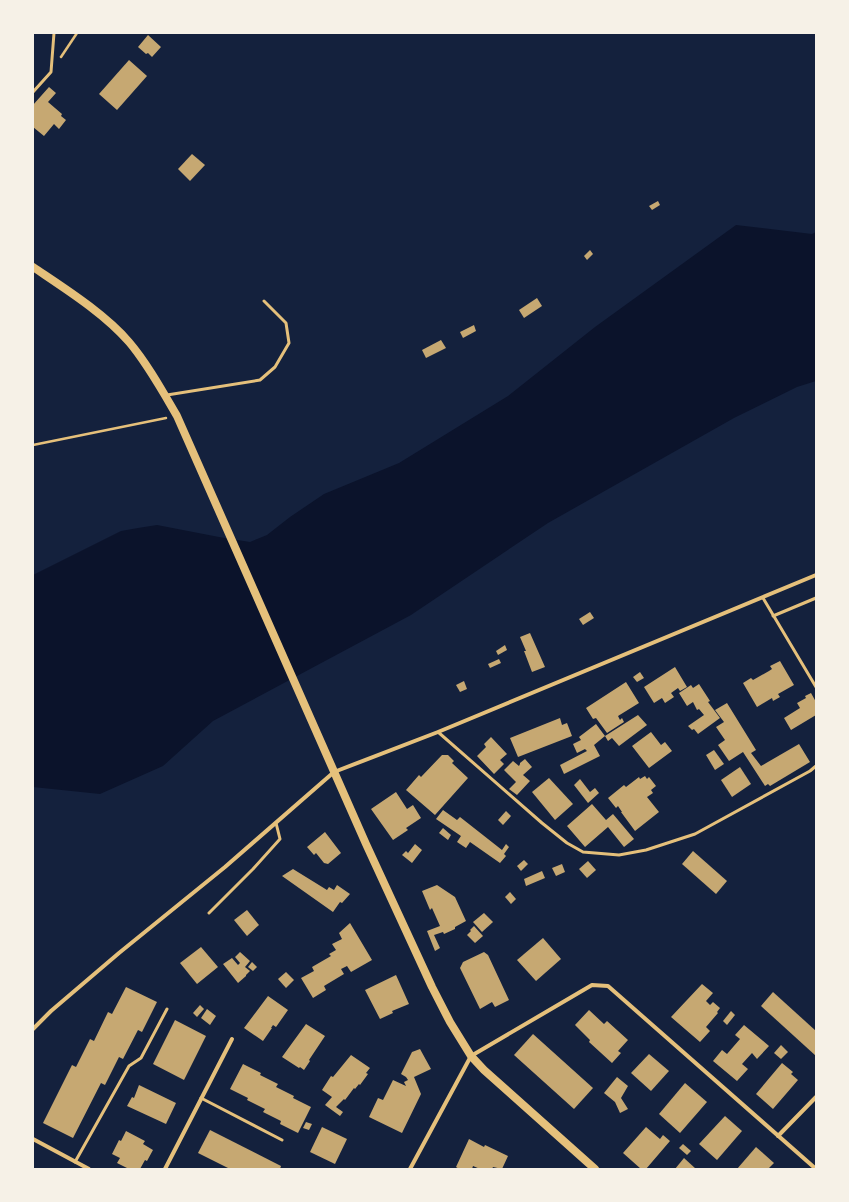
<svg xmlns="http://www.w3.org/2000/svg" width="849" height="1202" viewBox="0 0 849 1202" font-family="'Crimson Pro',serif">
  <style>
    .water { fill: #0b132b }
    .building { fill: #c6a872 }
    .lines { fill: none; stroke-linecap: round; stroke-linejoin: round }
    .path { stroke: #e5c07b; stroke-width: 2.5 }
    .service { stroke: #e5c07b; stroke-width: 3 }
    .minor { stroke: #e5c07b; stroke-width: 4 }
    .secondary { stroke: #e5c07b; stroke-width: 8 }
  </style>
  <rect width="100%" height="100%" fill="#14213d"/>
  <path class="water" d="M736,225l76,9 4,-2v149l-19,6 -63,31 -186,105 -137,92 -198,106 -50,45 -63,28 -67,-7v-212l88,-44 17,-3 19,-3 62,12 31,5 17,-7 23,-18 34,-23 75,-31 109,-67 87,-69z"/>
  <g class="building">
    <path d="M148,35l13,12 -9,10 -4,-4 -2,1 -8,-7z"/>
    <path d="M129,60l18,16 -30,34 -18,-16z"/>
    <path d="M49,87l7,6 -8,9 14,12 -1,2 5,4 -7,9 -5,-5 -10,12 -11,-9v-22z"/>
    <path d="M192,154l13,11 -15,16 -12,-12z"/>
    <path d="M658,201l2,4 -8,5 -3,-4z"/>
    <path d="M590,250l3,4 -6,6 -3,-4z"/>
    <path d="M537,298l5,8 -18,12 -5,-8z"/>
    <path d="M474,325l2,6 -13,7 -3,-6z"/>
    <path d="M441,340l5,8 -20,10 -4,-8z"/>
    <path d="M590,612l4,6 -11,7 -4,-6z"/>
    <path d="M530,633l15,34 -13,5 -8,-21h2l-6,-14z"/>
    <path d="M505,645l2,5 -9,5 -2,-4z"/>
    <path d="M499,659l2,4 -11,5 -2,-4z"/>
    <path d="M780,661l14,24 -16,9 2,3 -7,4 -1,-3 -15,9 -14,-24 8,-5 2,2 16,-9 3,-2 -2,-3z"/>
    <path d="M675,667l12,20 -7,4 -2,-3 -7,5 3,4 -9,6 -3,-5 -8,5 -10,-16z"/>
    <path d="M640,672l4,6 -7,4 -4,-5z"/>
    <path d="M464,681l3,8 -7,3 -4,-7z"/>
    <path d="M626,682l13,21 -21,13 2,4 2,-2 2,4 -17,11 -11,-15 -3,1 -7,-11z"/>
    <path d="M699,684l11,17 -2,1 12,16 -22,16 -4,-5 -2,1 -4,-4 16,-11 -5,-6 -2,1 -4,-8 -6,4 -8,-13 12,-8 2,3z"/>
    <path d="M811,693l5,9v13l-25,15 -7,-12 16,-10 -3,-5 9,-5 -1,-2z"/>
    <path d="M727,703l29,47 -5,3 10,13 38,-22 11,18 -40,24 -2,-2 -3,2 -22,-34 -14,9 -11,-16 7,-5 -9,-13 8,-5 -9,-12z"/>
    <path d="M638,715l9,10 -28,21 -7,-8 -4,3 -3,-5z"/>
    <path d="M560,718l2,7 5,-2 5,13 -54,21 -8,-19z"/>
    <path d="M596,724l9,12 -11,9 6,11 -36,18 -4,-9 27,-14 -2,-2 -8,4 -4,-9 8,-4 -2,-3z"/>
    <path d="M651,732l10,13 4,-3 7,9 -23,17 -17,-22z"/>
    <path d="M491,737l16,17 -7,6 4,4 -10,10 -17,-18 9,-9 -2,-3z"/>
    <path d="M714,750l10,14 -9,6 -9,-15z"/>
    <path d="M442,755h6l6,6 -2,2 16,15 -33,37 -29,-25 13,-15 2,2z"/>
    <path d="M525,759l7,8 -9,8 7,6 -13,14 -8,-6 7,-7 -12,-12 9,-9 6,5 1,-2v-1z"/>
    <path d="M740,767l11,17 -19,13 -11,-17z"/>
    <path d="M645,776l2,3 2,-2 7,9 -5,4 2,3 -6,4 12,15 -24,19 -14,-19h1l-4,-6 -2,2 -8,-10 16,-13 2,2 13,-10 1,2z"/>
    <path d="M549,778l24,26 -18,16 -23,-28z"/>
    <path d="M580,779l10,13 5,-4 4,5 -11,10 -14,-18z"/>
    <path d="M396,792l11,17 6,-4 8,13 -15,10 2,2 -15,10 -22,-31z"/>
    <path d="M592,804l14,16 7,-6 21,25 -10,8 -16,-20 -23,20 -18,-21z"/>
    <path d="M443,810l14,10 3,-3 42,33 4,-6 3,3 -5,7 2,2 -6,7 -30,-21 -4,6 -9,-6 4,-6 -25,-17z"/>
    <path d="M506,811l5,5 -8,9 -5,-5z"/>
    <path d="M443,828l8,7 -3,5 -9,-7z"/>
    <path d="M325,832l16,21 -13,11 -4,-1 -8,-10 -2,2 -7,-8z"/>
    <path d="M415,844l7,6 -10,13 -10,-8 4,-4 2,2z"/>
    <path d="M693,851l34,30 -11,13 -34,-30z"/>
    <path d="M524,860l4,4 -7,7 -4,-5z"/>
    <path d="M588,861l8,9 -9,8 -8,-9z"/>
    <path d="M562,864l3,8 -9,4 -4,-8z"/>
    <path d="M293,869l34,21 2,-3 5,3 3,-5 13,9 -8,9 -2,-1 -7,10 -51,-36z"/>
    <path d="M542,871l3,7 -19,8 -2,-7z"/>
    <path d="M437,885l18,12 11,24 -11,6v2l-11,5 -1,-2 -9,3 6,13 -5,3 -8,-20 13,-5 -8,-18 -2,2 -8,-19z"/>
    <path d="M510,892l6,7 -5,5 -6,-7z"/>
    <path d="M247,910l12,15 -12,11 -13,-16z"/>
    <path d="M484,913l9,9 -11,10 -9,-10z"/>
    <path d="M350,923l22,37 -21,12 -4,-6 -6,3 3,5 -20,12 2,4 -13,8 -12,-20 13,-7 -2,-4 19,-11 -2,-2 7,-4 -4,-6 10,-5 -3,-6z"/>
    <path d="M474,926l9,10 -8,7 -8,-8 4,-4 -1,-1z"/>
    <path d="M543,938l18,21 -25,22 -19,-21z"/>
    <path d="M201,947l17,20 -21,17 -17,-21z"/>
    <path d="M240,952l10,9 -5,6 5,4 -4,4v1l-8,7 -15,-19 9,-6 6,7 2,-2 -5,-6z"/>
    <path d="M484,952l4,3 21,45 -14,7 -3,-5 -12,7 -20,-41 3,-6z"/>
    <path d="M252,962l5,5 -4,4 -5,-4z"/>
    <path d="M286,972l8,8 -8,8 -8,-9z"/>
    <path d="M396,975l13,29 -17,7 1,2 -13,6 -15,-29z"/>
    <path d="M702,984l11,9 -7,8 4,4 3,-3 7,6 -3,4 1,1 -12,14 4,4 -10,11 -29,-25z"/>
    <path d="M126,987l31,15 -15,30 -4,-2 -15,29 -4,-2 -14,28 -4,-2 -28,55 -30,-15 29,-58 4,2 14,-28 4,2 14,-29 4,2z"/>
    <path d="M773,992l43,39v25l-55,-50z"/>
    <path d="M268,996l20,14 -12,17 -3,-2 -2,3h1l-9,13 -19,-13z"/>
    <path d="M200,1005l4,4 -7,8 -4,-4z"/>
    <path d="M207,1009l9,7 -6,9 -9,-7z"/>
    <path d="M589,1010l15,14 3,-3 21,19 -10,11 3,2 -9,10 -23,-21 1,-2 -15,-15z"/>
    <path d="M731,1011l4,4 -8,10 -4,-4z"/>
    <path d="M175,1020l31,16 -22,44 -31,-16z"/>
    <path d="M306,1024l19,12 -16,24 1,1 -6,9 -4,-3 -1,1 -17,-11z"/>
    <path d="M744,1025l25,21 -12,13 -5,-6 -10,11 6,5 -11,12 -24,-20 9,-11 5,4 13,-15 -5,-4z"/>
    <path d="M533,1034l60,54 -19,21 -60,-54z"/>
    <path d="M781,1045l7,7 -7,7 -7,-6z"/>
    <path d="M420,1049l11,20 -17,8 7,17 -19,39 -33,-16 9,-19 5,2 10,-20 13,6 -2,-4 4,-2 -2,-3 -5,-3 11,-22z"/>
    <path d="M649,1054l20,17 -18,20 -20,-18z"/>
    <path d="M351,1055l19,13 -4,5 2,1 -8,11 -1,-1 -4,5 -1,-1 -9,12 -1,-1 -8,8 7,5 -3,4 -15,-11 7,-8 -10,-7 9,-14 2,1z"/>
    <path d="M782,1063l11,9 -2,2 7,6 -25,29 -17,-15z"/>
    <path d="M243,1064l18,9 -1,2 18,9 -2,3 18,9 -1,2 18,9 -13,26 -18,-9 1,-3 -18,-9 2,-3 -18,-9 1,-2 -18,-9z"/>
    <path d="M617,1077l11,9 -7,12 7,11 -8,4 -5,-11 -11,-9z"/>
    <path d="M685,1083l22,19 -27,31 -21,-19z"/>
    <path d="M139,1085l37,18 -10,21 -39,-18 5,-9 2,1z"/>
    <path d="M725,1116l17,15 -25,29 -18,-16z"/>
    <path d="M306,1122l6,2 -3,6 -6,-2z"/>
    <path d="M322,1127l25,12 -12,25 -25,-12z"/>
    <path d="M646,1127l14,12 3,-4 7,6 -24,28h-5l-18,-16z"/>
    <path d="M210,1130l71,36 -1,3h-50l-32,-16z"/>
    <path d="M126,1131l19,10 -2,3 10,6 -6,11 -2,-1 -5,9h-11l-12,-6 3,-5 -8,-4 7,-14 2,1z"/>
    <path d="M469,1139l15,8 1,-2 23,11 -6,13 -9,-2 -1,2h-12l-7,-3 -1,3h-13l-3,-2z"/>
    <path d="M683,1144l8,7 -4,4 -8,-7z"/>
    <path d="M756,1147l18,16 -6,6h-31z"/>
    <path d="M684,1158l12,11h-21z"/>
  </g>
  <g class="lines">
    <g class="path">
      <path d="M61,57l16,-24"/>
      <path d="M33,445l133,-27"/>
    </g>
    <g class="service">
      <path d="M33,92l18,-20 3,-39"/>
      <path d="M167,395l93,-15 15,-13 14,-24 -3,-20 -22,-22"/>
      <path d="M763,598l53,89"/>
      <path d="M773,616l43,-18"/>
      <path d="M438,732l104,91 25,20 16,9 36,3 27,-5 49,-16 115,-63 6,-5"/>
      <path d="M209,913l44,-44 27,-30 -4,-16"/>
      <path d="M201,1098l81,42"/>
      <path d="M75,1162l54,-96 12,-8 26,-49"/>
    </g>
    <g class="minor">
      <path d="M33,1029l18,-18 68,-58 106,-86 109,-95 104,-40 378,-157"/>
      <path d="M778,1136l38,-39"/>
      <path d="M33,1139l56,30"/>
      <path d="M165,1169l67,-130"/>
      <path d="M410,1169l61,-113 121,-71 16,1 208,183"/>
    </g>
    <path class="secondary" d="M33,267c31,21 71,46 96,75 18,21 34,50 48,74l189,428 66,143 18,35 21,34 13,14 111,99"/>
  </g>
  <rect width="849" height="1202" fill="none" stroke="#f6f1e7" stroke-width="68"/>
</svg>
